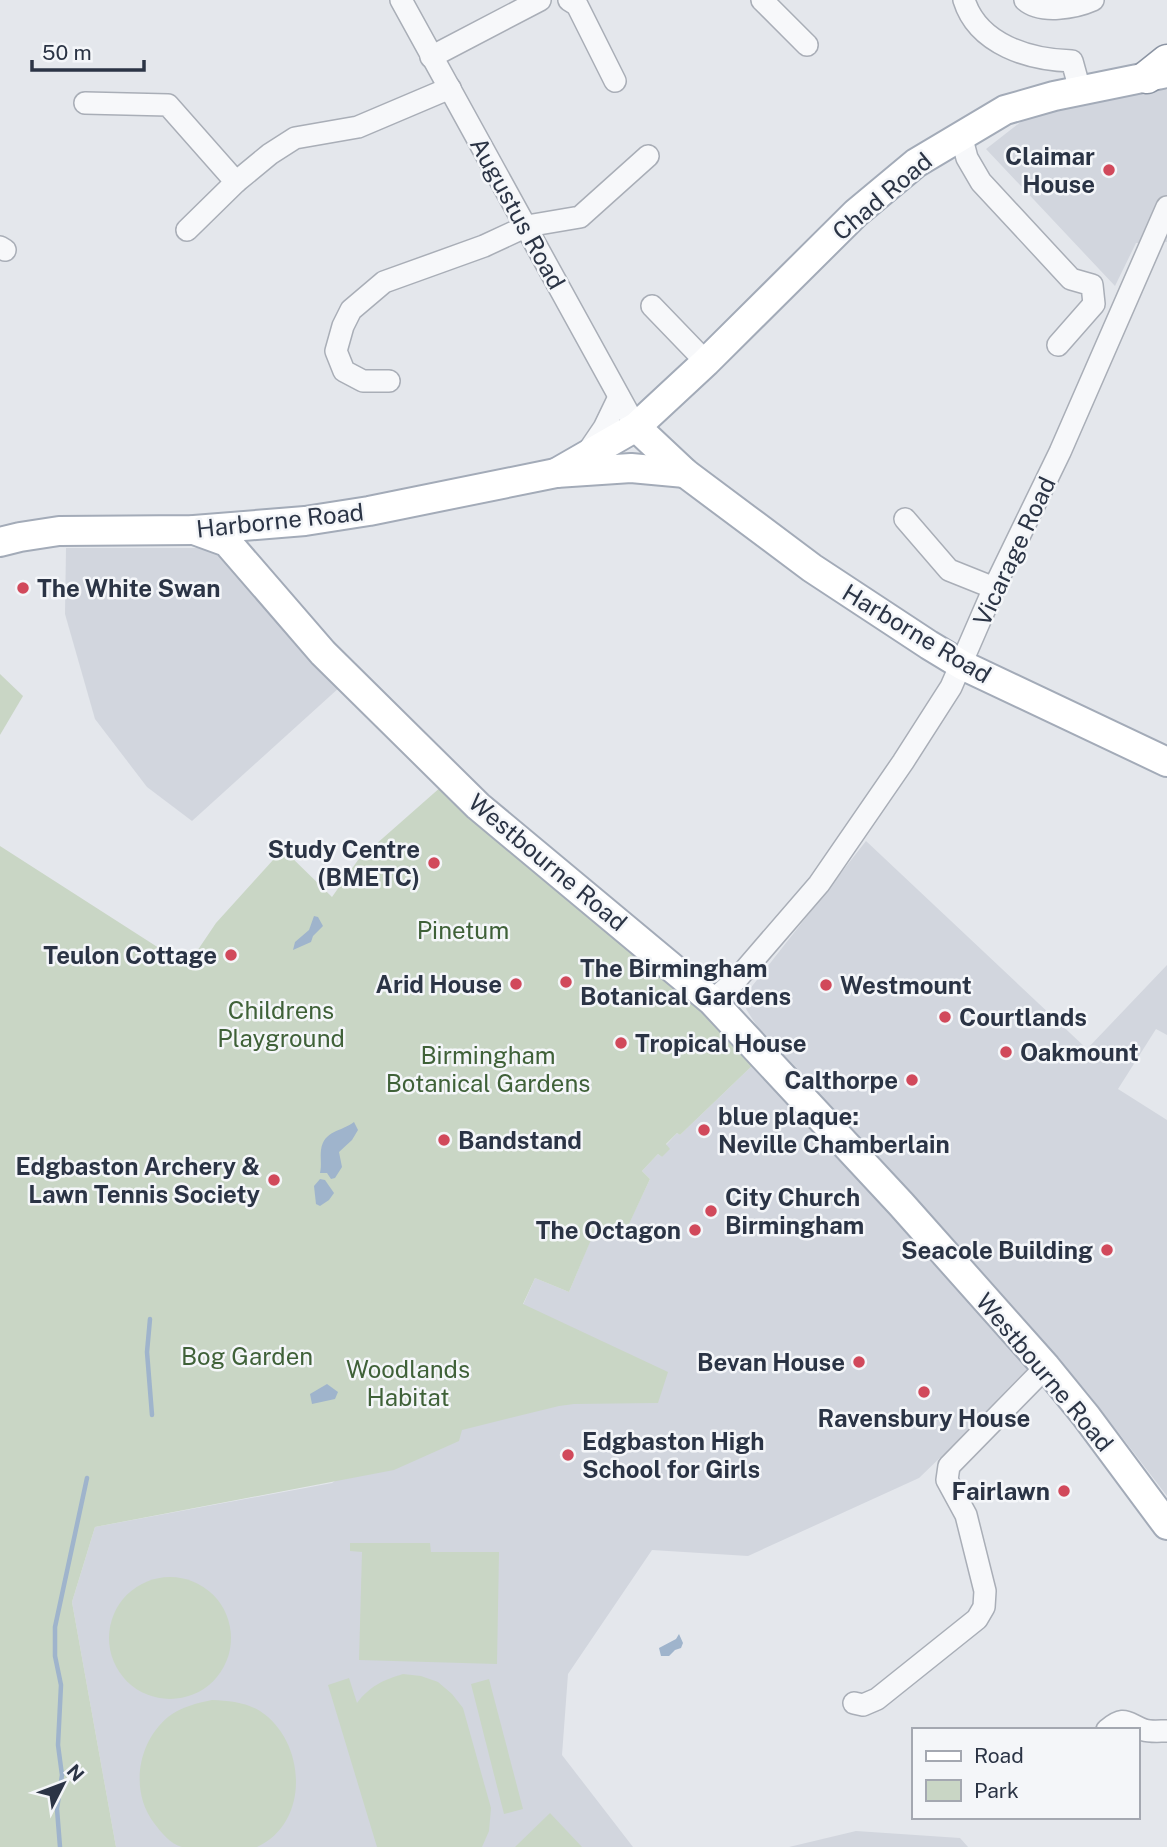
<svg xmlns="http://www.w3.org/2000/svg" width="1167" height="1847" viewBox="0 0 1167 1847" font-family="'Public Sans',sans-serif">
  <style>
    .built { fill: #d2d6de }
    .green { fill: #c9d6c5 }
    .water { fill: #9fb4cc }
    .lines { fill: none; stroke-linecap: round; stroke-linejoin: round }
    .stream { stroke: #9fb4cc; stroke-width: 4.5 }
    .minor-casing { stroke: #a9aeb7; stroke-width: 24 }
    .major-casing { stroke: #a3abb8; stroke-width: 32 }
    .highway-casing { stroke: #8b94a3; stroke-width: 35 }
    .minor { stroke: #f7f8fa; stroke-width: 21 }
    .major { stroke: #fff; stroke-width: 28 }
    .highway { stroke: #fff; stroke-width: 32 }
    .poi-dot { fill: #d1495b; stroke: #f4f6f9; stroke-width: 2.5 }
    .labels { text-anchor: middle; dominant-baseline: central; stroke-width: 5; stroke-linejoin: round; paint-order: stroke }
    .poi-label { font-size: 24px; font-weight: bold; fill: #2b3445; stroke: #f4f6f9; text-anchor: end }
    .street-label { font-size: 24px; fill: #2b3445; stroke: #f4f6f9 }
    .park-label { font-size: 24px; fill: #3f6138; stroke: #f4f6f9 }
  </style>
  <rect width="100%" height="100%" fill="#e4e7ec"/>
  <g class="built">
    <path d="M1163,87l4,3v152l-31,1 -21,43 -129,-137 45,-35z"/>
    <path d="M66,548h146l32,28 96,111 -148,134 -45,-34 -52,-68 -30,-105z"/>
    <path d="M866,841l221,208 80,-84v70l-11,-6 -38,60 49,31v376l-79,-103 -102,-116 -224,-243 -16,-25 -1,-9 4,-10z"/>
    <path d="M755,1063l156,168 120,139 -112,108 -171,78 -96,-6 -84,124 -6,81 71,92h-517l-44,-245 23,-75 237,-44 144,-98 47,-80 12,-27 34,14 27,-65 27,9 27,-57 -8,-8 16,-17 4,3 4,-12 11,-12 3,2z"/>
    <path d="M856,1831l104,7 8,9h-179z"/>
  </g>
  <g class="green">
    <path d="M0,674l23,22 -23,39z"/>
    <path d="M442,786l215,184 98,93 -75,72 -3,-2 -11,11 4,5 -8,8 -4,-3 -16,17 8,8 -27,58 -27,-9 -27,64 -34,-14 -12,26 145,68 -10,31 -84,1 -15,2 -97,24 -3,11 -65,29 -299,57 -23,75 44,245h-116v-1001l187,120 29,-43 67,-74 49,48 26,-37z"/>
    <path d="M350,1543h80l1,9h68l-2,112 -138,-4 3,-108 -12,-1z"/>
    <circle cx="170" cy="1638" r="61"/>
    <path d="M403,1674l18,2 17,6 14,12 11,14 28,100 -2,23 -7,16h-105l-49,-162 21,-7 8,25c13,-17 26,-23 46,-29z"/>
    <path d="M489,1679l34,130 -19,5 -33,-130z"/>
    <path d="M212,1700c17,1 33,2 48,11 46,30 51,111 -3,136 -20,0 -58,0 -75,0 -12,-3 -21,-15 -28,-24 -24,-32 -17,-80 14,-106 13,-10 29,-14 44,-17z"/>
    <path d="M550,1813l32,34h-67z"/>
  </g>
  <g class="water">
    <path d="M314,916l4,1 5,9 -10,10 -2,6 -18,8 2,-8 14,-12z"/>
    <path d="M354,1122l4,8 -6,10 -13,12 3,15 -7,11 -4,1 -4,-6h-7c2,-8 0,-15 1,-23 3,-20 20,-18 33,-28z"/>
    <path d="M320,1179l5,1 9,13 -5,7 -9,6 -4,-2 -2,-18z"/>
    <path d="M327,1384l11,8 -3,7 -23,5 -2,-10z"/>
    <path d="M679,1634l4,9 -2,5 -6,2 -6,6h-8l-2,-8 17,-9z"/>
  </g>
  <g class="lines">
    <g class="stream">
      <path d="M150,1319l-3,33 5,63"/>
      <path d="M60,1847l-3,-38 5,-34 -4,-30 3,-60 -6,-29v-29l32,-149"/>
    </g>
    <g class="minor-casing">
      <g id="minor">
        <path d="M401,0l235,427"/>
        <path d="M569,0l8,5 38,76"/>
        <path d="M762,0l45,45"/>
        <path d="M964,0c14,45 66,60 108,61l8,29"/>
        <path d="M1025,0c16,14 50,8 68,0"/>
        <path d="M431,57l109,-57"/>
        <path d="M85,103l83,2 68,77 34,-28 25,-16 63,-11 92,-39"/>
        <path d="M961,135l6,23 14,24 90,97 21,6 2,19 -36,41"/>
        <path d="M187,230l49,-48"/>
        <path d="M0,247l5,3"/>
        <path d="M652,306l54,56"/>
        <path d="M389,381h-26l-19,-10 -8,-20 7,-25 8,-16 33,-28 100,-36 43,-20 53,-9 68,-61"/>
        <path d="M587,453l17,-25 15,-31"/>
        <path d="M905,519l44,51 45,18"/>
        <path d="M712,1001l25,-22 82,-95 84,-122 48,-75 43,-99 66,-136 107,-245"/>
        <path d="M854,1703l9,2 14,-6 100,-80 7,-12 1,-16 -19,-76 -19,-35 2,-14 97,-99"/>
        <path d="M1107,1730c18,-15 19,-7 37,0 6,2 16,1 23,1"/>
      </g>
    </g>
    <g class="major-casing">
      <g id="major">
        <path d="M636,427l49,46 127,95 117,77 33,20 205,97"/>
        <path d="M556,473l80,-46 70,-65 150,-149 60,-50 89,-53 49,-14 113,-23"/>
        <path d="M194,530l33,12 96,111 155,153 234,195 189,203 145,163 40,49 81,109"/>
        <path d="M0,542l20,-5 39,-6 135,-1 111,-9 64,-10 187,-38 75,-5 54,5"/>
      </g>
    </g>
    <g class="highway-casing">
      <path id="highway" d="M1147,77l20,-16"/>
    </g>
    <use href="#minor" class="minor"/>
    <use href="#major" class="major"/>
    <use href="#highway" class="highway"/>
  </g>
  <g class="poi-dot">
    <circle cx="1109" cy="170" r="7"/>
    <circle cx="23" cy="588" r="7"/>
    <circle cx="434" cy="863" r="7"/>
    <circle cx="231" cy="955" r="7"/>
    <circle cx="566" cy="982" r="7"/>
    <circle cx="516" cy="984" r="7"/>
    <circle cx="826" cy="985" r="7"/>
    <circle cx="945" cy="1017" r="7"/>
    <circle cx="621" cy="1043" r="7"/>
    <circle cx="1006" cy="1052" r="7"/>
    <circle cx="912" cy="1080" r="7"/>
    <circle cx="704" cy="1130" r="7"/>
    <circle cx="444" cy="1140" r="7"/>
    <circle cx="274" cy="1180" r="7"/>
    <circle cx="711" cy="1211" r="7"/>
    <circle cx="695" cy="1230" r="7"/>
    <circle cx="1107" cy="1250" r="7"/>
    <circle cx="859" cy="1362" r="7"/>
    <circle cx="924" cy="1392" r="7"/>
    <circle cx="568" cy="1455" r="7"/>
    <circle cx="1064" cy="1491" r="7"/>
  </g>
  <g class="labels">
    <g class="poi-label">
      <text x="1095" y="156">Claimar<tspan x="1095" dy="28">House</tspan></text>
      <text x="37" y="588" text-anchor="start">The White Swan</text>
      <text x="420" y="849">Study Centre<tspan x="420" dy="28">(BMETC)</tspan></text>
      <text x="217" y="955">Teulon Cottage</text>
      <text x="580" y="968" text-anchor="start">The Birmingham<tspan x="580" dy="28">Botanical Gardens</tspan></text>
      <text x="502" y="984">Arid House</text>
      <text x="840" y="985" text-anchor="start">Westmount</text>
      <text x="959" y="1017" text-anchor="start">Courtlands</text>
      <text x="635" y="1043" text-anchor="start">Tropical House</text>
      <text x="1020" y="1052" text-anchor="start">Oakmount</text>
      <text x="898" y="1080">Calthorpe</text>
      <text x="718" y="1116" text-anchor="start">blue plaque:<tspan x="718" dy="28">Neville Chamberlain</tspan></text>
      <text x="458" y="1140" text-anchor="start">Bandstand</text>
      <text x="260" y="1166">Edgbaston Archery &amp;<tspan x="260" dy="28">Lawn Tennis Society</tspan></text>
      <text x="725" y="1197" text-anchor="start">City Church<tspan x="725" dy="28">Birmingham</tspan></text>
      <text x="681" y="1230">The Octagon</text>
      <text x="1093" y="1250">Seacole Building</text>
      <text x="845" y="1362">Bevan House</text>
      <text x="924" y="1418" text-anchor="middle">Ravensbury House</text>
      <text x="582" y="1441" text-anchor="start">Edgbaston High<tspan x="582" dy="28">School for Girls</tspan></text>
      <text x="1050" y="1491">Fairlawn</text>
    </g>
    <g class="street-label">
      <text transform="translate(882 196) rotate(-40)">Chad Road</text>
      <text transform="translate(518 213) rotate(61)">Augustus Road</text>
      <text transform="translate(280 520) rotate(-6)">Harborne Road</text>
      <text transform="translate(1014 551) rotate(-65)">Vicarage Road</text>
      <text transform="translate(917 633) rotate(31)">Harborne Road</text>
      <text transform="translate(548 862) rotate(40)">Westbourne Road</text>
      <text transform="translate(1045 1372) rotate(50)">Westbourne Road</text>
    </g>
    <g class="park-label">
      <text x="463" y="930">Pinetum</text>
      <text x="281" y="1010">Childrens<tspan x="281" dy="28">Playground</tspan></text>
      <text x="488" y="1055">Birmingham<tspan x="488" dy="28">Botanical Gardens</tspan></text>
      <text x="247" y="1356">Bog Garden</text>
      <text x="408" y="1369">Woodlands<tspan x="408" dy="28">Habitat</tspan></text>
    </g>
  </g>
  <rect x="912" y="1728" width="228" height="91" fill="#f4f6f9" stroke="#a4a8b1" stroke-width="2"/>
  <rect x="926" y="1751" width="35" height="10" fill="#ffffff" stroke="#a4a8b1" stroke-width="2"/>
  <text x="974" y="1763" font-size="21" fill="#2b3445">Road</text>
  <rect x="926" y="1780" width="35" height="21" fill="#c9d6c5" stroke="#a4a8b1" stroke-width="2"/>
  <text x="974" y="1798" font-size="21" fill="#2b3445">Park</text>
  <g transform="translate(63 1784) rotate(48)" stroke="#f4f6f9" stroke-width="5" paint-order="stroke">
  <path d="M0-5L12 26L0 18L-12 26Z" fill="#2b3445"/>
  <text y="-10" font-size="19" font-weight="bold" text-anchor="middle" fill="#2b3445">N</text>
  </g>
  <path d="M32 60v10h112v-10" fill="none" stroke="#2b3445" stroke-width="3.5"/>
  <text x="42" y="60" font-size="21" fill="#2b3445" stroke="#f4f6f9" stroke-width="5" paint-order="stroke">50 m</text>
</svg>
